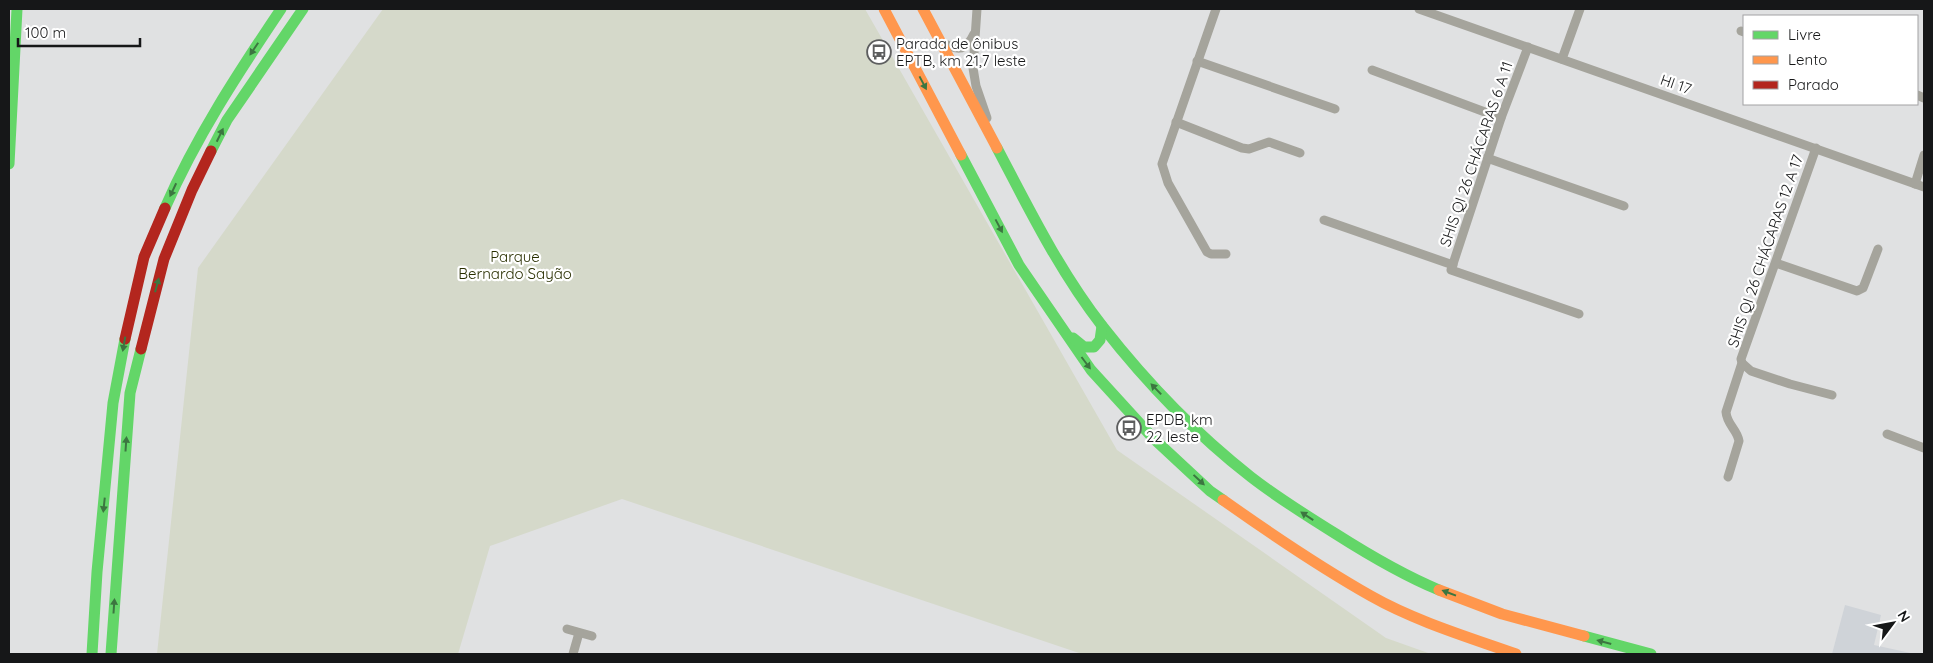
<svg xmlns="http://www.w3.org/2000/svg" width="1933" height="663" viewBox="0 0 1933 663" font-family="Quicksand,sans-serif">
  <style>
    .built { fill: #cfd3d8 }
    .green { fill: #d5d9ca }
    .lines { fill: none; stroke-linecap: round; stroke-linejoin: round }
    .street { stroke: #a5a49c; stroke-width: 9 }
    .fast { stroke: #63d668; stroke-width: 11 }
    .slow { stroke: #ff974d; stroke-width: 11 }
    .jam { stroke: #b3261e; stroke-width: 11 }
    .oneway { fill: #3c7640 }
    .labels { text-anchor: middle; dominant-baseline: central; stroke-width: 4.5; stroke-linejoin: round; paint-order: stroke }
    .poi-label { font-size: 15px; fill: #161718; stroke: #fff; text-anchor: start }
    .street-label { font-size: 15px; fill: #161718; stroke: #fff }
    .park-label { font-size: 15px; fill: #292f00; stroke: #fff }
  </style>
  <rect width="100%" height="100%" fill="#e0e1e2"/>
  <path class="built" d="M1845,605l36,10 -7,30 41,9h-83z"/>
  <path class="green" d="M383,9h482l252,441 269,188 45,16h-349l-460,-155 -132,47 -32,108h-301l41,-386z"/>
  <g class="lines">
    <g class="street">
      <path d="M977,9l-4,59 3,18 11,32"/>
      <path d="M1216,9l-54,155 6,19 39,69 4,2h15"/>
      <path d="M1419,9l505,178"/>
      <path d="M1741,31l3,1"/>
      <path d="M941,42c15,8 24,11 33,-8"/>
      <path d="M1528,47l-27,71 -50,152 128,44"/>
      <path d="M1562,59l18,-50"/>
      <path d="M1197,61l138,48"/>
      <path d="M1372,70l129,48"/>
      <path d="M1917,95l7,3"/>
      <path d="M1176,122l66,26 7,1 20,-7 31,11"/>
      <path d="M1487,158l137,48"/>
      <path d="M1915,184l9,-29"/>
      <path d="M1324,220l129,45"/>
      <path d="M1776,263l81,28 6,-3 2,-5 13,-34"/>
      <path d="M1742,363l9,8 39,13 42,11"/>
      <path d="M1887,434l37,14"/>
      <path d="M1728,477l11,-36c-2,-12 -12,-16 -13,-29l16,-49 -1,-4 75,-211"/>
      <path d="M567,629l25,7"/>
      <path d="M573,654l6,-21"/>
    </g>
    <g class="fast">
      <path d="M997,148c32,61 63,124 106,179 43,55 93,107 148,150 27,21 56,39 85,57 33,21 67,41 103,56"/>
      <path d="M211,151l16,-31 76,-111"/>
      <path d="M961,155l58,110 72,105 62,68 57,53 13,9"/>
      <path d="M9,164l8,-155"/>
      <path d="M165,208c31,-71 73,-135 116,-199"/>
      <path d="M1073,338l11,9h10l6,-7 2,-14"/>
      <path d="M1584,636l67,18"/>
      <path d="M92,654l5,-82 16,-169 12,-64"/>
      <path d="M111,654l19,-261 11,-44"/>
    </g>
    <g class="slow">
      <path d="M884,9l77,146"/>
      <path d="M923,9l74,139"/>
      <path d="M1223,500c48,34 97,67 148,96 44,25 97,41 145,58"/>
      <path d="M1439,590l63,24 82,22"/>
    </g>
    <g class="jam">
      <path d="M125,339l19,-82 21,-49"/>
      <path d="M141,349l23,-90 28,-69 19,-39"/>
    </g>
  </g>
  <defs><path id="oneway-solid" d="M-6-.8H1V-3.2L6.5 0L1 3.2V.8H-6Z" transform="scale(1.25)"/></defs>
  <g class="oneway">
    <use href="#oneway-solid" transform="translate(254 49) rotate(124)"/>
    <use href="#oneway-solid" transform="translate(923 83) rotate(62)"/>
    <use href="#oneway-solid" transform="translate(220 135) rotate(-64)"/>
    <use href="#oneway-solid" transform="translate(173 190) rotate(115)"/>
    <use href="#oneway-solid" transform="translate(999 226) rotate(62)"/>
    <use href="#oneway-solid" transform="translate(157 285) rotate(-75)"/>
    <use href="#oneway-solid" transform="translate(124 344) rotate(100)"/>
    <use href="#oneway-solid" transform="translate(1086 363) rotate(53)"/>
    <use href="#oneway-solid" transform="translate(1156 389) rotate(-134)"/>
    <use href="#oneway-solid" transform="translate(126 444) rotate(-86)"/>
    <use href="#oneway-solid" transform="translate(1199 480) rotate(43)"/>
    <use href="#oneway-solid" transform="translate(104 505) rotate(96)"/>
    <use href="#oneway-solid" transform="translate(1307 516) rotate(-147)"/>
    <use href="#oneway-solid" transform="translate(1449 593) rotate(-159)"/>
    <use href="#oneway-solid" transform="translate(114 606) rotate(-86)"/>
    <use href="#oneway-solid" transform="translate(1604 642) rotate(-165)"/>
  </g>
  <defs>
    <g id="bus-ring" transform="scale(1.25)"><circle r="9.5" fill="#fff" stroke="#5d5e5f" stroke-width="1.5"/><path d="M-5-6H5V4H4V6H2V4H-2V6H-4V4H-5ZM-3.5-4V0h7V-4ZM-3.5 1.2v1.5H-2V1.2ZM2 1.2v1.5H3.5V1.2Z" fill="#5d5e5f"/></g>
  </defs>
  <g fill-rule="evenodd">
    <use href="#bus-ring" x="879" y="52"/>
    <use href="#bus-ring" x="1129" y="428"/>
  </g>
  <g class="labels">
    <g class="poi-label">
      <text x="896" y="43">Parada de ônibus<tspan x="896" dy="17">EPTB, km 21,7 leste</tspan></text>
      <text x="1146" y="419">EPDB, km<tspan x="1146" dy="17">22 leste</tspan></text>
    </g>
    <g class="street-label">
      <text transform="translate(1676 84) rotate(19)">HI 17</text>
      <text transform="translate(1476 154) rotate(-71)">SHIS QI 26 CHÁCARAS 6 A 11</text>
      <text transform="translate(1765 251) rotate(-71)">SHIS QI 26 CHÁCARAS 12 A 17</text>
    </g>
    <g class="park-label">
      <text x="515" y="256">Parque<tspan x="515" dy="17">Bernardo Sayão</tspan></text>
    </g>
  </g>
  <rect width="1933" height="663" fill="none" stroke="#161718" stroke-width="20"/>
  <rect x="1743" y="15" width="175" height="90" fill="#ffffff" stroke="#a2a2a3"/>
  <rect x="1753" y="31" width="25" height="8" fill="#63d668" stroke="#a2a2a3"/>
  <text x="1788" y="40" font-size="15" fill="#161718">Livre</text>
  <rect x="1753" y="56" width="25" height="8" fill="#ff974d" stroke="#a2a2a3"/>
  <text x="1788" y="65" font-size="15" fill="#161718">Lento</text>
  <rect x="1753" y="81" width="25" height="8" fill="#b3261e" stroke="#a2a2a3"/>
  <text x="1788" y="90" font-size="15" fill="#161718">Parado</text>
  <g transform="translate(1893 623) rotate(58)" stroke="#ffffff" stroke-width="4" paint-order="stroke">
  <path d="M0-4L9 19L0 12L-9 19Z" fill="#161718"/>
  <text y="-8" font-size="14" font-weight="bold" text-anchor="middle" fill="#161718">N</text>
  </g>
  <path d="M18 38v8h122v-8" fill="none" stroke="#161718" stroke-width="2.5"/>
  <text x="25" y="38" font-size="15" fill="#161718" stroke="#ffffff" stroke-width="4" paint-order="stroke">100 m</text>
</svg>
